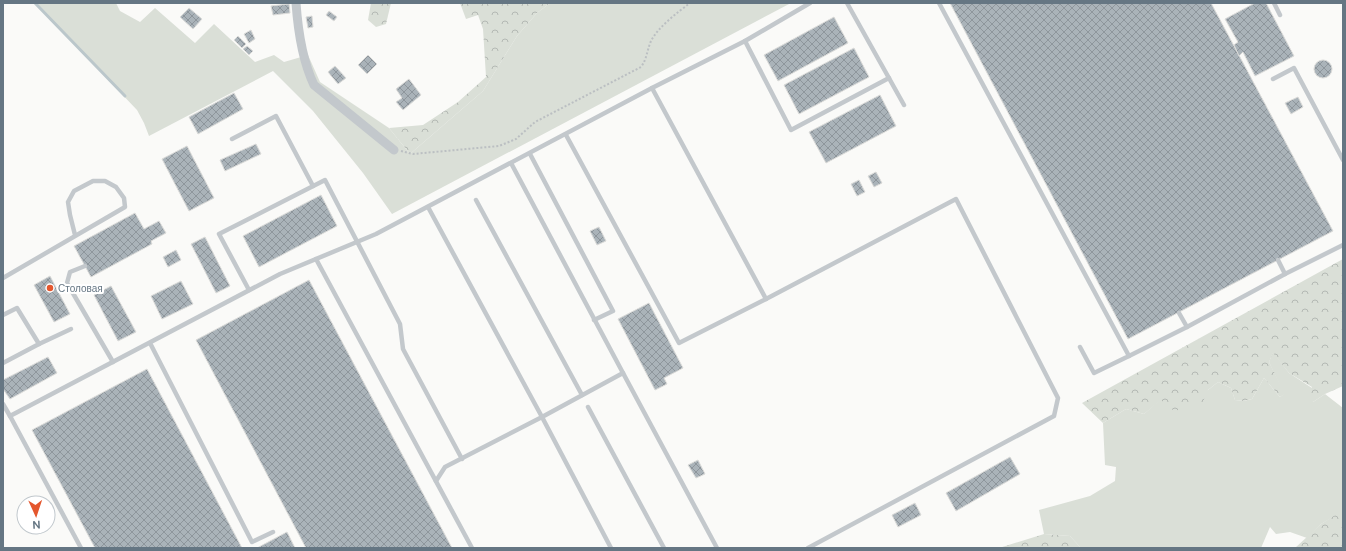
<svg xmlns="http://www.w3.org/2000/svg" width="1346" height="551" viewBox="0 0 1346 551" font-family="'DM Sans',sans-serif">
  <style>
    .grass { fill: #dadfd7 }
    .forest { fill: url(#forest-crowns) }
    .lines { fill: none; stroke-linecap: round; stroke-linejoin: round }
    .stream { stroke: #bbc7cb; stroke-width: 3 }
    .building { fill: url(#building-cross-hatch); stroke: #dcdcda }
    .path { stroke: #bbbfc2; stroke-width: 2; stroke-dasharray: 2 2; stroke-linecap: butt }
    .lane { stroke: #c3c8cc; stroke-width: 4.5 }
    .street { stroke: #c3c8cc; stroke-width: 9 }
    .poi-dot { fill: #e4572e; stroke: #fff; stroke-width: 1.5 }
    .labels { text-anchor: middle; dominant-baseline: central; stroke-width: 4; stroke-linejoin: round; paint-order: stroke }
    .poi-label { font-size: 10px; fill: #657683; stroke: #fff; text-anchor: start }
  </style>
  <defs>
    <pattern id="forest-crowns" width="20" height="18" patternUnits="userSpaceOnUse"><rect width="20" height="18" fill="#dadfd7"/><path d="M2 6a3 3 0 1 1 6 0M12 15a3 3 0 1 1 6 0" fill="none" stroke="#b4b9b4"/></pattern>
    <pattern id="building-cross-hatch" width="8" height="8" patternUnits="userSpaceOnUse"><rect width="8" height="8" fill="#aab3b9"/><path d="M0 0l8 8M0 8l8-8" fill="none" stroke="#8e969c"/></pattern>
  </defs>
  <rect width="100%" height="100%" fill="#fafaf8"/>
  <g class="grass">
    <path d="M35,3h81l4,8 20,11 15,-14 40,35 19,-19 41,38 19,-7 10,7 24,-7 12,27 69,46 21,26 73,-63 34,-55 20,-23 13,-10h241l-399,211 -29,-41 -50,-62 -40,-40 -124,65 -5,-13 -7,-13z"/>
    <path d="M1273,352l16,21 23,15 1,14 12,-8 18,14v105h-3l-19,11 -14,14 -17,-6 -14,2 -6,-7 -9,21h-180l-11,-12 -26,-2 -5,-24 51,-14 25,-15 1,-14 -11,-2 -2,-42 23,-14 18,5 17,-15 47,-9 10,-8 13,6 4,12 9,1 8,-2 12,-21 16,19 4,-3 -15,-32z"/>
  </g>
  <g class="forest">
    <path d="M371,3h20l-5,21 -10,3 -8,-7z"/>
    <path d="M460,3h90l-13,10 -20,23 -34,55 -73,63 -21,-26 34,-3 35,-23 28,-25 -3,-48 -5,-14 -12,4z"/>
    <path d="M1343,259v127l-18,8 -12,8 -5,-6 4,-9 -23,-14 -16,-20 -4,9 16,32 -5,3 -16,-19 -12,21 -8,2 -9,-1 -4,-12 -13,-6 -10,8 -6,14 -28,7 -13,-11 -17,14 -18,-5 -23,14 -21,-20z"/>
    <path d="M1340,512l3,1v35h-48l26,-24z"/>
    <path d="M1044,534l26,2 11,12h-82z"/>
  </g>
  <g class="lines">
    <path class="stream" d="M35,3l90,93"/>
  </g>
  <g class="building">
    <path d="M950,3h261l122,228 -205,108z"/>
    <path d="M1255,3h11l28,53 -39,20 -12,-24 -4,4 -5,-11 4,-3 -13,-23z"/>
    <path d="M289,4l1,9 -17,2 -2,-9z"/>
    <path d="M189,8l13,11 -9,10 -13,-12z"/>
    <path d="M329,11l8,6 -3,4 -8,-6z"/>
    <path d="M312,16l1,11 -5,1 -2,-11z"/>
    <path d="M834,17l14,26 -70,38 -14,-26z"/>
    <path d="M251,30l4,9 -6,4 -5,-9z"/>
    <path d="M238,36l8,8 -4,4 -8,-8z"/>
    <path d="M247,46l6,5 -4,4 -6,-6z"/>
    <path d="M854,48l15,29 -70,37 -15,-29z"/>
    <path d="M368,55l9,9 -10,10 -9,-9z"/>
    <circle cx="1323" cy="69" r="9"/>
    <path d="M335,66l11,12 -8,6 -10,-12z"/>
    <path d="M409,79l12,16 -18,15 -7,-8 6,-4 -6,-9z"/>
    <path d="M234,93l9,16 -45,25 -9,-17z"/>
    <path d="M880,95l16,31 -70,37 -17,-31z"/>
    <path d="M1298,97l5,10 -12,7 -6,-11z"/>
    <path d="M256,144l5,10 -36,17 -5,-11z"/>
    <path d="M187,146l27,52 -25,13 -27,-52z"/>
    <path d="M876,172l6,11 -8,4 -6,-11z"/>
    <path d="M859,180l6,12 -8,4 -6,-12z"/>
    <path d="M321,195l16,31 -78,41 -16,-31z"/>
    <path d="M135,213l9,16 15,-8 7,12 -15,8 1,3 -61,33 -17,-31z"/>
    <path d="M599,227l7,14 -9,4 -7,-14z"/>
    <path d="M205,237l25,49 -14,7 -25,-49z"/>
    <path d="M176,250l5,10 -13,7 -5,-10z"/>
    <path d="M50,276l20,38 -16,8 -20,-37z"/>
    <path d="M309,280l143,268h-146l-110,-208z"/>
    <path d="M181,281l12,23 -31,15 -11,-23z"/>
    <path d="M111,286l25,46 -18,9 -24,-46z"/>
    <path d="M649,303l34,65 -19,10 3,6 -12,6 -37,-71z"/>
    <path d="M48,357l9,16 -47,26 -7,-10v-9z"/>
    <path d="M147,369l95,179h-147l-63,-118z"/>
    <path d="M1010,457l10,17 -64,37 -10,-18z"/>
    <path d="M698,460l7,14 -9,4 -8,-13z"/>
    <path d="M915,503l6,12 -23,12 -6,-12z"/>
    <path d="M287,532l8,16h-38z"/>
  </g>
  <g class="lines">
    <path class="path" d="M401,151l12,3 86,-8 17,-7 19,-17 106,-55c6,-8 6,-17 10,-26 7,-14 27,-29 39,-38"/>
    <g class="lane">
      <path d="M810,3l-65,38 46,89 98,-52"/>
      <path d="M847,3l57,102"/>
      <path d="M939,3l190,353 -35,17 -14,-26"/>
      <path d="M1274,3l6,12"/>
      <path d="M1273,79l21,-11 49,92"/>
      <path d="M566,135l113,208 87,-44 -114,-211"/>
      <path d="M232,139l44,-23 37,70"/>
      <path d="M530,154l83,157 -19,9"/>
      <path d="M511,163l112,210"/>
      <path d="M476,200l106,195"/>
      <path d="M428,207l114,210 81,-44 94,175"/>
      <path d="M316,259l156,289"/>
      <path d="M85,266l-15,6 -3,11 46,79"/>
      <path d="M1285,274l58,-29"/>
      <path d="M3,278l122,-71 -1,-9 -8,-11 -11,-6h-12l-19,10 -6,11 2,13 5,20"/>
      <path d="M249,290l-30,-56 106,-54 75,144 3,25 59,110"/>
      <path d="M766,299l190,-100 102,199 -4,18 -246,132"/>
      <path d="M3,315l14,-7 22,36 -36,19"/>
      <path d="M1187,327l98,-53 -7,-14"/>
      <path d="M150,343l102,199 21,-10"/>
      <path d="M39,344l32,-15"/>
      <path d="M1129,356l58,-29 -8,-14"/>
      <path d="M3,404l7,12 270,-142 96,-40 276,-146 93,-47"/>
      <path d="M588,407l76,141"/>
      <path d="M10,416l71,132"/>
      <path d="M436,481l9,-14 97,-50 69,131"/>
    </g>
    <path class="street" d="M296,3c2,28 6,57 18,82l80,65"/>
  </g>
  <circle class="poi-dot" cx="50" cy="288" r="4"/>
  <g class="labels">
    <g class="poi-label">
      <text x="58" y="288">Столовая</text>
    </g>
  </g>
  <rect width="1346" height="551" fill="none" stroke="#657683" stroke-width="8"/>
  <g transform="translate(36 515) rotate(177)"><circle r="19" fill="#ffffff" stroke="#c1c8cd"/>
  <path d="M0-3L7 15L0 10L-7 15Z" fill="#e4572e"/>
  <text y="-6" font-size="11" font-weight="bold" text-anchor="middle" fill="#657683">N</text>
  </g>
</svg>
